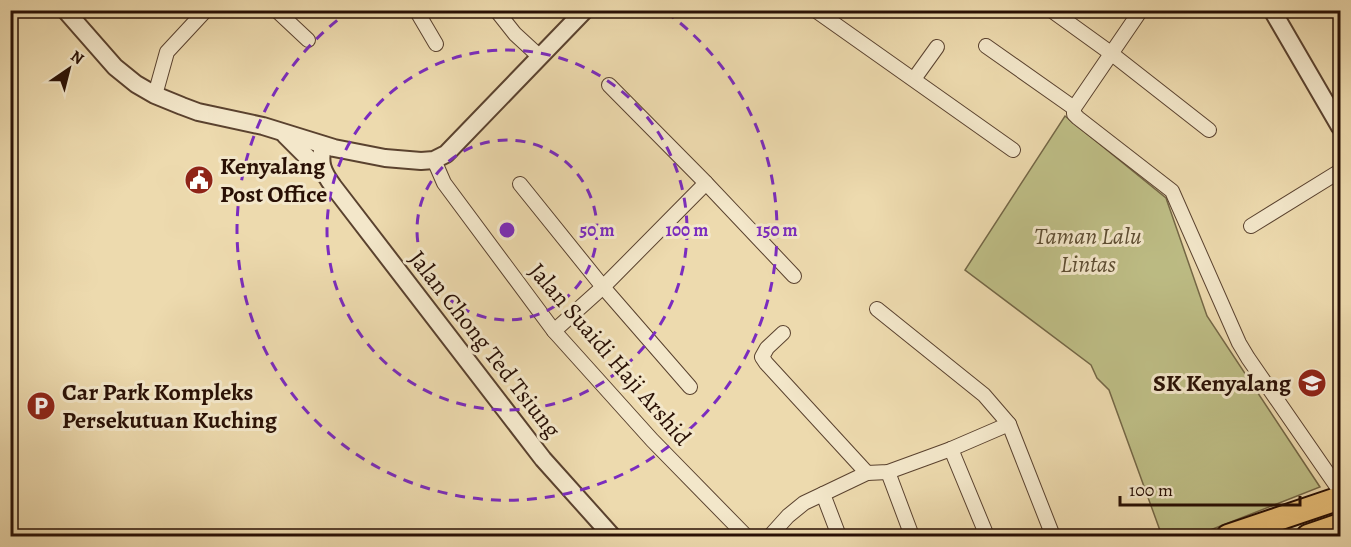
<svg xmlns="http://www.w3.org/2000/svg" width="1351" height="547" viewBox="0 0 1351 547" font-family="Alegreya,serif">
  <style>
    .green { fill: #bebe86; stroke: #746746; stroke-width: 1.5 }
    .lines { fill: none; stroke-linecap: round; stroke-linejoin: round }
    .minor-casing { stroke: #5a422f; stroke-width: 16 }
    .tertiary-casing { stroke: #5a422f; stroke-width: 20 }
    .trunk-casing { stroke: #291005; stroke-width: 26 }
    .minor { stroke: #f3e7ca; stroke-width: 14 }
    .tertiary { stroke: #f3e7ca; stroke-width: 16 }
    .trunk { stroke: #e6bd77; stroke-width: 22 }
    .ring { fill: none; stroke: #7b2cbf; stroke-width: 3; stroke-dasharray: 10 8 }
    .labels { text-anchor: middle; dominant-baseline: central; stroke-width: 6; stroke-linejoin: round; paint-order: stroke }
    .poi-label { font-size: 24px; font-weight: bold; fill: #291005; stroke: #f3e7ca; text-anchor: start }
    .park-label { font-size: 24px; font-style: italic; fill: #5d4d32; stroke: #f3e7ca }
    .street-label { font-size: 24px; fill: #291005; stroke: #f3e7ca }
    .centre { fill: #7b2cbf; stroke: #f3e7ca; stroke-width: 3 }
    .ring-label { font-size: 18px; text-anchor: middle; font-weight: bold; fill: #7b2cbf; stroke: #f3e7ca; stroke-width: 6; stroke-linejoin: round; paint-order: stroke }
  </style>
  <rect width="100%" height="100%" fill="#eddaae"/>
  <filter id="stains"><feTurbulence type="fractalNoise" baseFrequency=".00333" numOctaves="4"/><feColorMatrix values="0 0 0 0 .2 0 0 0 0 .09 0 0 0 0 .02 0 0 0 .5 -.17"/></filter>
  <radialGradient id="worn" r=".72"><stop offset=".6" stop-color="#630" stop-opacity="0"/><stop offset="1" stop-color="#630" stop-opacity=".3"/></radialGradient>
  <path class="green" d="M1065,116l101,82 41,118 113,171 -125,49h-33l-53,-146 -12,-12 -6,-13 -126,-95z"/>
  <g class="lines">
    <g class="minor-casing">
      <g id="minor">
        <path d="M276,10l32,30"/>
        <path d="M416,10l20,34"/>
        <path d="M496,10l19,24 25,23"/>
        <path d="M815,10l198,140"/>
        <path d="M1051,10l61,44 97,76"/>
        <path d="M1141,10l-67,98v6l4,4 94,73 67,152 9,15 92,133"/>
        <path d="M986,46l88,62"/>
        <path d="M914,79l23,-32"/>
        <path d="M609,85l97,98 88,93"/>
        <path d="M155,95l12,-43 39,-42"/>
        <path d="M434,160l10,23 110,148 98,109 94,96"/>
        <path d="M520,184l83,103 87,100"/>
        <path d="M1251,226l89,-55"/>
        <path d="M877,309l107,86 25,29 44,112"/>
        <path d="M554,331l49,-44 103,-104"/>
        <path d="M783,333l-16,15 -5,9 4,6 101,110"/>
        <path d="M951,449l36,87"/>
        <path d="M888,472l24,64"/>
        <path d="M823,494l16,42"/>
        <path d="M770,536l18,-20 16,-13 19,-9 44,-21 21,-1 63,-23 58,-25"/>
      </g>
    </g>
    <g class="tertiary-casing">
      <g id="tertiary">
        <path d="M65,10l50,57 21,17 19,11 27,11 16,6 65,14 71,22 51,10 36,3 13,-1 12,-6 139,-144"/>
        <path d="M1272,10l68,117"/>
        <path d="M285,135l39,39"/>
        <path d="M323,145c-4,18 -1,26 10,41l210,273 69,77"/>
      </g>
    </g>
    <g class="trunk-casing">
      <g id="trunk">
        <path d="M1228,536l112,-38"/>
        <path d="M1308,536l32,-11"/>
      </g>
    </g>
    <use href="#minor" class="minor"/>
    <use href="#tertiary" class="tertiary"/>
    <use href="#trunk" class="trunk"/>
  </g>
  <g class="ring">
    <circle cx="507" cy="230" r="90"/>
    <circle cx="507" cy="230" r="180"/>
    <path d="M666 12A270 270 0 1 1 348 12"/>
  </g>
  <defs>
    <g id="civic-disc" transform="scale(1.5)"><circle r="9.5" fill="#8f2418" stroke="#f3e7ca"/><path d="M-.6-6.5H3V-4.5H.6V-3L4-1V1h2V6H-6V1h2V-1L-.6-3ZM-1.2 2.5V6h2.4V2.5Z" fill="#fff"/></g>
    <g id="school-disc" transform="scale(1.5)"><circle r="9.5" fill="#8f2418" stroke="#f3e7ca"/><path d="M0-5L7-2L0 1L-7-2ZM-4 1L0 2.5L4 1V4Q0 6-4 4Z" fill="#fff"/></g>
    <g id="parking-disc" transform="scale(1.5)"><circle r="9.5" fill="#8f2418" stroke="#f3e7ca"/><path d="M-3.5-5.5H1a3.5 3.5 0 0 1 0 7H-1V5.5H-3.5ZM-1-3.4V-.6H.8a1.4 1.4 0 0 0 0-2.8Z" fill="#fff"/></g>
  </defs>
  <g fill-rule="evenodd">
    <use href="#civic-disc" x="199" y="180"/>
    <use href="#school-disc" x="1312" y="383"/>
    <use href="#parking-disc" x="41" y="406"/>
  </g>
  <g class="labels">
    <g class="poi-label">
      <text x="220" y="166">Kenyalang<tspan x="220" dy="28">Post Office</tspan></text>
      <text x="1291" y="383" text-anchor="end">SK Kenyalang</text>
      <text x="62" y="392">Car Park Kompleks<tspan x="62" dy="28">Persekutuan Kuching</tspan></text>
    </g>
    <g class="park-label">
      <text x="1088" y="236">Taman Lalu<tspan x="1088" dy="28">Lintas</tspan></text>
    </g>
    <g class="street-label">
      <text transform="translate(485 344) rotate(52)">Jalan Chong Ted Tsiung</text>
      <text transform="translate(610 354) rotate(49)">Jalan Suaidi Haji Arshid</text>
    </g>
  </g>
  <circle cx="507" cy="230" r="9" class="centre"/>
  <g class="ring-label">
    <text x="597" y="236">50 m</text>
    <text x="687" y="236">100 m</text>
    <text x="777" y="236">150 m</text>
  </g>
  <rect width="1351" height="547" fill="none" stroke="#eddaae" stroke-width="36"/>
  <rect x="12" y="12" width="1327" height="523" fill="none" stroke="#291005" stroke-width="3"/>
  <rect x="18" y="18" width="1315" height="511" fill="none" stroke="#291005" stroke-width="1.5"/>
  <g transform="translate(69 69) rotate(35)" stroke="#f3e7ca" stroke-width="4.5" paint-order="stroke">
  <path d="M0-4.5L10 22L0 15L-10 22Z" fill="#291005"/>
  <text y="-9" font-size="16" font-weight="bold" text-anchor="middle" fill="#291005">N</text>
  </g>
  <path d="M1120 496v9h180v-9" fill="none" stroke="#291005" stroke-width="3"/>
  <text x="1129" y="496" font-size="18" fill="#291005" stroke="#f3e7ca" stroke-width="4.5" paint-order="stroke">100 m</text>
  <rect width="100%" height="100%" filter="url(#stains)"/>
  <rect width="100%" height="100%" fill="url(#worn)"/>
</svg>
